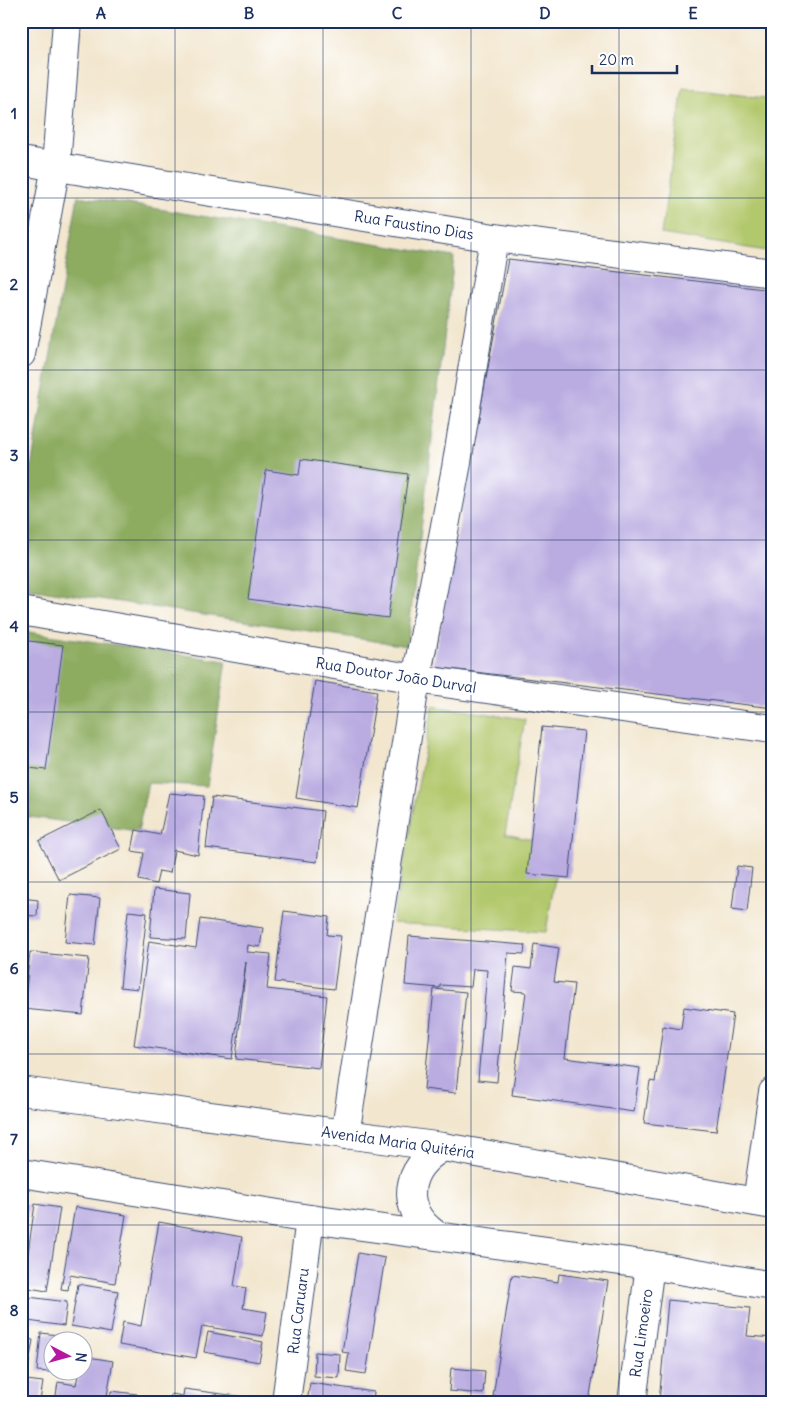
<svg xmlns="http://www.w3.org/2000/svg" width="794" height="1423" viewBox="0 0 794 1423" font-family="Delius,sans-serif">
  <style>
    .green { fill: #b2c86c; stroke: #667c65 }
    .forest { fill: #8dac60; stroke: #546e5f }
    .building { fill: #baace1 }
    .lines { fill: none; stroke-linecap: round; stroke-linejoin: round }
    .street-casing { stroke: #3b4a6f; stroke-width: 30 }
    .primary-casing { stroke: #3b4a6f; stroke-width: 30 }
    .street { stroke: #fff; stroke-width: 28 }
    .primary { stroke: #fff; stroke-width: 28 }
    .grid { fill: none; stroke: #1b2f5e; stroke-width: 1; stroke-opacity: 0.55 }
    .labels { text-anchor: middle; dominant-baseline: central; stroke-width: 5; stroke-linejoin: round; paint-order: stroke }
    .street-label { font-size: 15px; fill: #1b2f5e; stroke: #fff }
    .neatline { fill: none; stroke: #1b2f5e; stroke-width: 2 }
    .grid-label { font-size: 16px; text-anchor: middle; font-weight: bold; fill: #1b2f5e }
  </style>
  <rect width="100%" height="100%" fill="#fff"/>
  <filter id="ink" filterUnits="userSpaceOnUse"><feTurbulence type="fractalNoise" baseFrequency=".02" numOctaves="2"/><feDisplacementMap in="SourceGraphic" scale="10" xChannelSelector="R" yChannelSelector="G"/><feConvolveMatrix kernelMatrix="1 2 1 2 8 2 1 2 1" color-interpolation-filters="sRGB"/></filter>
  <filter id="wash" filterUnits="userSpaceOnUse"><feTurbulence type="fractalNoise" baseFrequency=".0096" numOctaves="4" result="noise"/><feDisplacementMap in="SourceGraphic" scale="20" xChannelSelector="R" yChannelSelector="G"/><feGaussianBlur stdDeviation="1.12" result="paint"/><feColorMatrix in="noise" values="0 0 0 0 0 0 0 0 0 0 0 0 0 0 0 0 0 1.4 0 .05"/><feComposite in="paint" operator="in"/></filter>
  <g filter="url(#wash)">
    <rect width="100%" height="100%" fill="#f2e6ce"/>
    <g class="green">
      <path d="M683,88l90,11v153l-112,-18z"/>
      <path d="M433,706l92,13 -20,115 55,12 -14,86 -154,-9z"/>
    </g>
    <g class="forest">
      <path d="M78,196l376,61 -47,389 -386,-59v-62z"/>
      <path d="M21,631l205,30 -19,125 -59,-3 -10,48 -117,-15z"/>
    </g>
    <g id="blocks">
      <g class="building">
        <path d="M508,259l265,31v418l-340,-41z"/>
        <path d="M301,459l107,15 -20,144 -140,-19 18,-129 33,5z"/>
        <path d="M21,640l42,5 -17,125 -25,-3z"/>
        <path d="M315,681l62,10 -19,117 -62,-10z"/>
        <path d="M542,727l42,4 -15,147 -42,-4z"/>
        <path d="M169,793l35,3 -6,59 -24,-5 -4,23 -11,-2 -3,13 -17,-4 5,-27 -12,-2 4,-21 24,5z"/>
        <path d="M212,797l111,14 -6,51 -111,-14z"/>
        <path d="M101,810l20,39 -62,31 -20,-39z"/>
        <path d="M737,866l15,2 -5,43 -15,-2z"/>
        <path d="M154,889l36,4 -4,46 -36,-2z"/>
        <path d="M70,895l30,3 -5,47 -30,-3z"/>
        <path d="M21,898l17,2 -1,16 -16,-1z"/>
        <path d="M128,911l19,2 -9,76 -18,-2z"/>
        <path d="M284,911l45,6 -2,18 14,1 -7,53 -59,-7z"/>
        <path d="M200,919l63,9 -3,19 -12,-2 -1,7 24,2 -4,35 60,7 -8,72 -83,-9 10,-97 -14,97 -98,-14 15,-104 47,7z"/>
        <path d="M409,936l116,9 -1,9 -16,-1 -11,129 -19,-2 9,-110 -14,-1 -2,18 -31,-2v3l-35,-3z"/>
        <path d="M534,944l25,4 -5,34 20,2 -9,74 75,10 -6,44 -122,-17 14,-103 -14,-1 3,-24 16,2z"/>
        <path d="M30,952l59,6 -6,57 -59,-6z"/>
        <path d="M434,989l32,3 -10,101 -32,-4z"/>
        <path d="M684,1007l49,7 -17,117 -72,-8 6,-42 5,1 8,-56 18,3z"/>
        <path d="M21,1204l8,1 -7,39h-1z"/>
        <path d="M35,1204l25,4 -13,83 -24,-4z"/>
        <path d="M75,1207l51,8 -11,68 -45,-8 -2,15 -7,-1z"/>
        <path d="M159,1222l83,15 -8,49 12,2 -3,20 24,4 -4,24 -61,-10 -6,32 -77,-13 4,-23 18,4z"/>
        <path d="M358,1253l27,5 -19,116 -20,-3 3,-18 -7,-1z"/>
        <path d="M559,1274l49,7 -19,121h-73l1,-3 -24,-3 19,-121 46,7z"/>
        <path d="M78,1284l40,7 -7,42 -40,-7z"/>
        <path d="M21,1296l46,6 -3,24 -43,-6z"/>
        <path d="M668,1300l82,8 -3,28 26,2 -4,64h-110z"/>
        <path d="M208,1332l55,10 -4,20 -55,-10z"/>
        <path d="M41,1333l34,4v3h-23v30h20l-1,4 -34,-3z"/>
        <path d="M21,1338l12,2 -7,40 17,2 -3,19 -19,-3z"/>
        <path d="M315,1352l25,2 -1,24 -25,-2z"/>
        <path d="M82,1356l31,5 -7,41h-51l3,-20 18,3 3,-15h3z"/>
        <path d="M451,1368l34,3 -2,23 -34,-3z"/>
        <path d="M310,1383l64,9 -1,10h-66z"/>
        <path d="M184,1389l61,8v5h-75l1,-8 12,2z"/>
        <path d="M111,1391l26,3 -1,8h-26z"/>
      </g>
    </g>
  </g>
  <g filter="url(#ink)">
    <use href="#blocks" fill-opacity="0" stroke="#3b4a6f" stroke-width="1"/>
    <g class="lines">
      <g class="street-casing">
        <g id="street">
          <path d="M21,161l473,77 279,35"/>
          <path d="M21,354l35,-188 11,-145"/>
          <path d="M21,611l395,68 357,50"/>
          <path d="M345,1135l71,-456 40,-211 38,-230"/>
          <path d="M757,1202l16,-110"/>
          <path d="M286,1402l24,-183"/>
          <path d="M632,1402l18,-137"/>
        </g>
      </g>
      <g class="primary-casing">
        <g id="primary">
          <path d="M21,1091l422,56 330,58"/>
          <path d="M21,1173l289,46 340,46 123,21"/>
          <path d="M435,1234c-36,-26 -30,-66 8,-87"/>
        </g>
      </g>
      <use href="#street" class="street"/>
      <use href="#primary" class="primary"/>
    </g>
  </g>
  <path class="grid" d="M175,21v1381M323,21v1381M471,21v1381M619,21v1381M21,198h752M21,370h752M21,540h752M21,712h752M21,882h752M21,1054h752M21,1225h752"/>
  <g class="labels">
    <g class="street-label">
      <text transform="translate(414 225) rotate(9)">Rua Faustino Dias</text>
      <text transform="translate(396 675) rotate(9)">Rua Doutor João Durval</text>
      <text transform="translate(398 1142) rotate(8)">Avenida Maria Quitéria</text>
      <text transform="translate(298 1311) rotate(-83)">Rua Caruaru</text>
      <text transform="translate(641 1333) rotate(-82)">Rua Limoeiro</text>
    </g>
  </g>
  <rect width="794" height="1423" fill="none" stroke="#fff" stroke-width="55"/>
  <g transform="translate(68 1356) rotate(96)"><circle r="24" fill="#ffffff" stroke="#a4acbf"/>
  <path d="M0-4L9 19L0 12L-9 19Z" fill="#b5179e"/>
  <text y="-8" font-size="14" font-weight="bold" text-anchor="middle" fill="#1b2f5e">N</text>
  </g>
  <path d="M592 65v8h85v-8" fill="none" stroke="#1b2f5e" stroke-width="2.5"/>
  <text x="599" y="65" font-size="15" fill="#1b2f5e" stroke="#ffffff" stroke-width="4" paint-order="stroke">20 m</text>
  <rect x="28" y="28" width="738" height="1368" class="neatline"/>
  <g class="grid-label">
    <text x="101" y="19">A</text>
    <text x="249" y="19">B</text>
    <text x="397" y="19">C</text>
    <text x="545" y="19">D</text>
    <text x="693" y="19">E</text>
    <text x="14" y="119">1</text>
    <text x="14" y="290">2</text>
    <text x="14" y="461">3</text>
    <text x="14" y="632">4</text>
    <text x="14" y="803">5</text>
    <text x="14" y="974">6</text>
    <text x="14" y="1145">7</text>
    <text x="14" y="1316">8</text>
  </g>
</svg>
